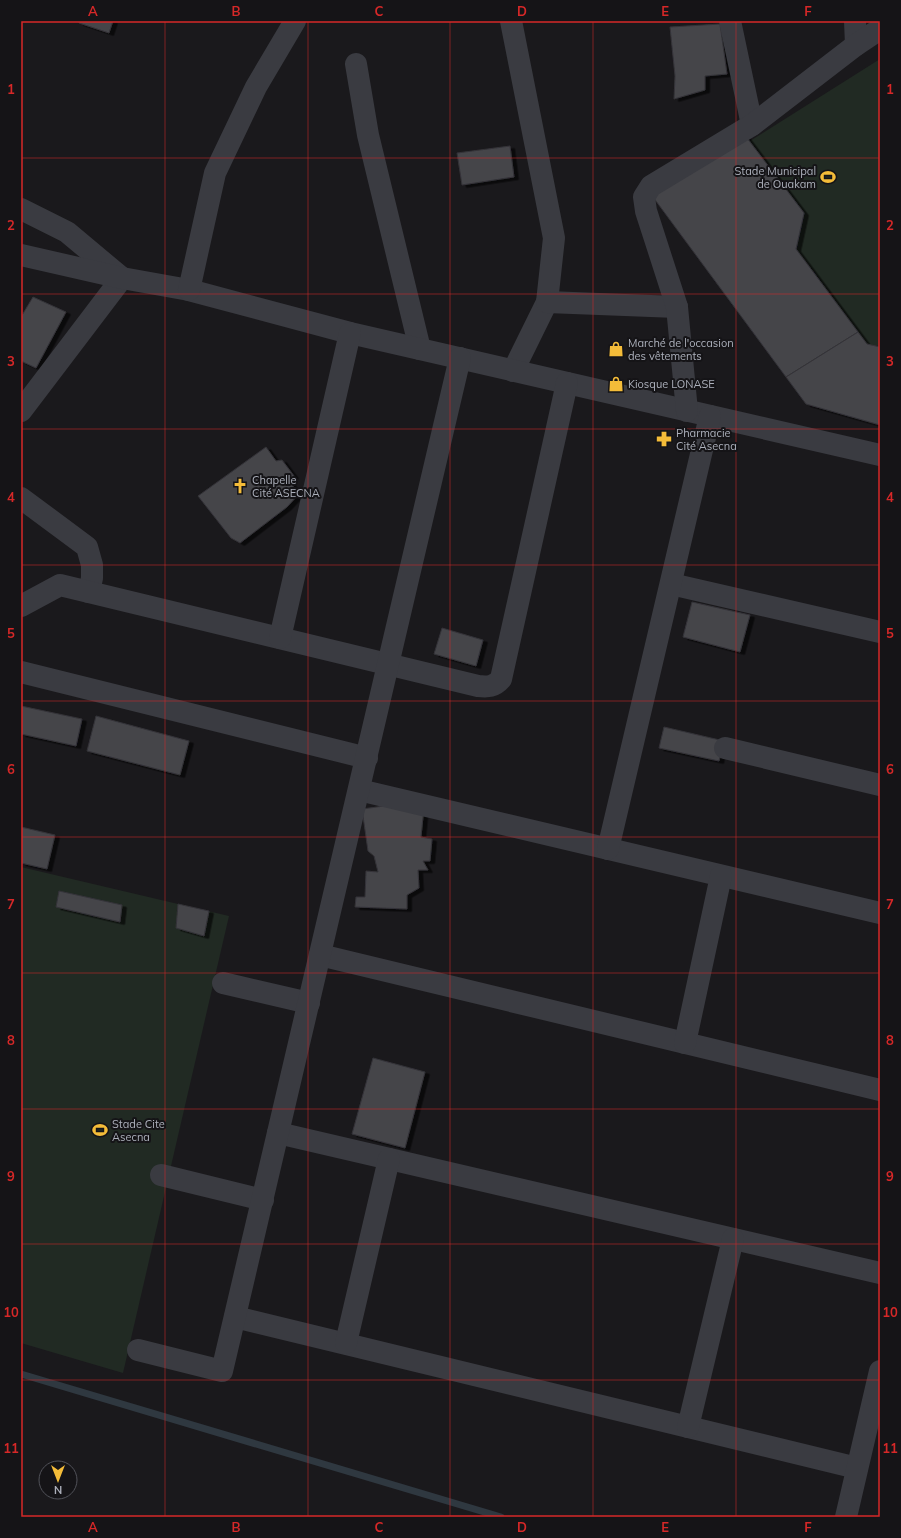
<svg xmlns="http://www.w3.org/2000/svg" width="901" height="1538" viewBox="0 0 901 1538" font-family="Mulish,sans-serif">
  <style>
    .green { fill: #212a23 }
    .lines { fill: none; stroke-linecap: round; stroke-linejoin: round }
    .stream { stroke: #2f3840; stroke-width: 7 }
    .building { fill: #444449; stroke: #343338; filter: url(#shadow) }
    .minor { stroke: #3a3b41; stroke-width: 22 }
    .grid { fill: none; stroke: #d62828; stroke-width: 1; stroke-opacity: 0.55 }
    .labels { text-anchor: middle; dominant-baseline: central; stroke-width: 4; stroke-linejoin: round; paint-order: stroke }
    .poi-label { font-size: 11px; fill: #acb0bb; stroke: #151417; text-anchor: start }
    .neatline { fill: none; stroke: #d62828; stroke-width: 1.5 }
    .grid-label { font-size: 13px; text-anchor: middle; font-weight: bold; fill: #d62828 }
  </style>
  <defs>
    <filter id="shadow"><feDropShadow dx="4.5" dy="2.5" stdDeviation="0" flood-color="#0009"/></filter>
  </defs>
  <rect width="100%" height="100%" fill="#1a191c"/>
  <g class="green">
    <path d="M880,59v288l-13,-3 -71,-95 8,-36 -54,-72z"/>
    <path d="M21,867l208,49 -106,457 -102,-30z"/>
  </g>
  <g class="lines">
    <path class="stream" d="M21,1374l480,143"/>
  </g>
  <g class="building">
    <path d="M79,21h34l-4,12 -30,-10z"/>
    <path d="M720,24l7,50 -22,2v14l-31,9 1,-23 -5,-49z"/>
    <path d="M744,134l60,79 -8,36 62,83 -72,45 -133,-180z"/>
    <path d="M510,146l4,31 -52,8 -5,-32z"/>
    <path d="M33,297l33,15 -30,56 -15,-7v-44z"/>
    <path d="M858,332l9,12 13,3v78l-74,-21 -20,-27z"/>
    <path d="M266,447l10,14 6,-1 12,16 -4,5 8,14 -11,12 -47,36 -9,-5 -33,-42z"/>
    <path d="M692,602l58,13 -10,37 -57,-15z"/>
    <path d="M442,628l41,12 -7,26 -42,-12z"/>
    <path d="M21,706l61,13 -6,27 -55,-12z"/>
    <path d="M96,716l93,25 -9,34 -93,-24z"/>
    <path d="M664,727l60,14 -5,20 -60,-13z"/>
    <path d="M399,804l25,3 -3,30 11,2 -2,22h-7l5,9h-10l1,18 -12,7v14l-52,-2 1,-10h9l1,-26 12,1 -4,-16 -6,-5 -6,-42z"/>
    <path d="M21,827l34,8 -8,34 -26,-6z"/>
    <path d="M59,891l63,14 -2,17 -64,-15z"/>
    <path d="M178,904l31,7 -5,25 -28,-8z"/>
    <path d="M373,1058l52,14 -20,76 -53,-14z"/>
  </g>
  <g class="lines">
    <g class="minor">
      <path d="M511,21l43,217 -7,64 -34,69"/>
      <path d="M730,21l22,104"/>
      <path d="M855,21l1,24"/>
      <path d="M356,64l12,71 52,214"/>
      <path d="M21,209l46,23 55,46 -101,133"/>
      <path d="M21,255l101,23 67,12 161,43 530,122"/>
      <path d="M189,290l26,-117 41,-86 39,-66"/>
      <path d="M547,302l130,5"/>
      <path d="M687,411l-10,-104 -31,-96 -2,-14 7,-11 101,-61 104,-80 24,-16"/>
      <path d="M21,498l66,49 5,18v13l-3,14"/>
      <path d="M671,584l209,48"/>
      <path d="M21,606l39,-21 418,101c10,1 16,1 23,-7l66,-296"/>
      <path d="M280,638l70,-305"/>
      <path d="M21,672l346,86"/>
      <path d="M725,748l155,37"/>
      <path d="M359,790l521,123"/>
      <path d="M608,849l102,-433"/>
      <path d="M320,955l560,135"/>
      <path d="M223,983l86,20"/>
      <path d="M685,1043l36,-167"/>
      <path d="M278,1133l602,140"/>
      <path d="M161,1175l102,25"/>
      <path d="M235,1317l622,151"/>
      <path d="M346,1343l43,-184"/>
      <path d="M138,1350l84,21 238,-1013"/>
      <path d="M688,1427l45,-188"/>
      <path d="M846,1517l34,-146"/>
    </g>
  </g>
  <path class="grid" d="M165,21v1496M308,21v1496M450,21v1496M593,21v1496M736,21v1496M21,158h859M21,294h859M21,429h859M21,565h859M21,701h859M21,837h859M21,973h859M21,1109h859M21,1244h859M21,1380h859"/>
  <defs>
    <g id="stadium-bare" transform="scale(1.2)"><path d="M0-5a6.5 5 0 1 0 0 10a6.5 5 0 1 0 0-10ZM-3.5-1.8h7v3.6h-7Z" fill="#f4bc39" stroke="#151417" stroke-width="2.5" paint-order="stroke"/></g>
    <g id="shop-bare" transform="scale(1.2)"><path d="M-5-2.5h2.3a2.7 3.5 0 0 1 5.4 0H5L5.5 6h-11ZM-1.5-2.5h3a1.5 2.3 0 0 0-3 0Z" fill="#f4bc39" stroke="#151417" stroke-width="2.5" paint-order="stroke"/></g>
    <g id="pharmacy-bare" transform="scale(1.2)"><path d="M-2-6h4v4h4v4h-4v4h-4v-4h-4v-4h4Z" fill="#f4bc39" stroke="#151417" stroke-width="2.5" paint-order="stroke"/></g>
    <g id="church-bare" transform="scale(1.2)"><path d="M-1.2-6h2.4v3.5h3.3v2.4h-3.3V6h-2.4V-.1h-3.3v-2.4h3.3Z" fill="#f4bc39" stroke="#151417" stroke-width="2.5" paint-order="stroke"/></g>
  </defs>
  <g fill-rule="evenodd">
    <use href="#stadium-bare" x="828" y="177"/>
    <use href="#shop-bare" x="616" y="349"/>
    <use href="#shop-bare" x="616" y="384"/>
    <use href="#pharmacy-bare" x="664" y="439"/>
    <use href="#church-bare" x="240" y="486"/>
    <use href="#stadium-bare" x="100" y="1130"/>
  </g>
  <g class="labels">
    <g class="poi-label">
      <text x="816" y="171" text-anchor="end">Stade Municipal<tspan x="816" dy="13">de Ouakam</tspan></text>
      <text x="628" y="343">Marché de l'occasion<tspan x="628" dy="13">des vêtements</tspan></text>
      <text x="628" y="384">Kiosque LONASE</text>
      <text x="676" y="433">Pharmacie<tspan x="676" dy="13">Cité Asecna</tspan></text>
      <text x="252" y="480">Chapelle<tspan x="252" dy="13">Cité ASECNA</tspan></text>
      <text x="112" y="1124">Stade Cite<tspan x="112" dy="13">Asecna</tspan></text>
    </g>
  </g>
  <rect width="901" height="1538" fill="none" stroke="#151417" stroke-width="44"/>
  <g transform="translate(58 1480) rotate(180)"><circle r="19" fill="#151417" stroke="#515259"/>
  <path d="M0-3L7 15L0 10L-7 15Z" fill="#f4bc39"/>
  <text y="-6" font-size="11" font-weight="bold" text-anchor="middle" fill="#acb0bb">N</text>
  </g>
  <rect x="22" y="22" width="857" height="1494" class="neatline"/>
  <g class="grid-label">
    <text x="93" y="16">A</text>
    <text x="236" y="16">B</text>
    <text x="379" y="16">C</text>
    <text x="522" y="16">D</text>
    <text x="665" y="16">E</text>
    <text x="808" y="16">F</text>
    <text x="11" y="94">1</text>
    <text x="890" y="94">1</text>
    <text x="11" y="230">2</text>
    <text x="890" y="230">2</text>
    <text x="11" y="366">3</text>
    <text x="890" y="366">3</text>
    <text x="11" y="502">4</text>
    <text x="890" y="502">4</text>
    <text x="11" y="638">5</text>
    <text x="890" y="638">5</text>
    <text x="11" y="774">6</text>
    <text x="890" y="774">6</text>
    <text x="11" y="909">7</text>
    <text x="890" y="909">7</text>
    <text x="11" y="1045">8</text>
    <text x="890" y="1045">8</text>
    <text x="11" y="1181">9</text>
    <text x="890" y="1181">9</text>
    <text x="11" y="1317">10</text>
    <text x="890" y="1317">10</text>
    <text x="11" y="1453">11</text>
    <text x="890" y="1453">11</text>
    <text x="93" y="1532">A</text>
    <text x="236" y="1532">B</text>
    <text x="379" y="1532">C</text>
    <text x="522" y="1532">D</text>
    <text x="665" y="1532">E</text>
    <text x="808" y="1532">F</text>
  </g>
</svg>
